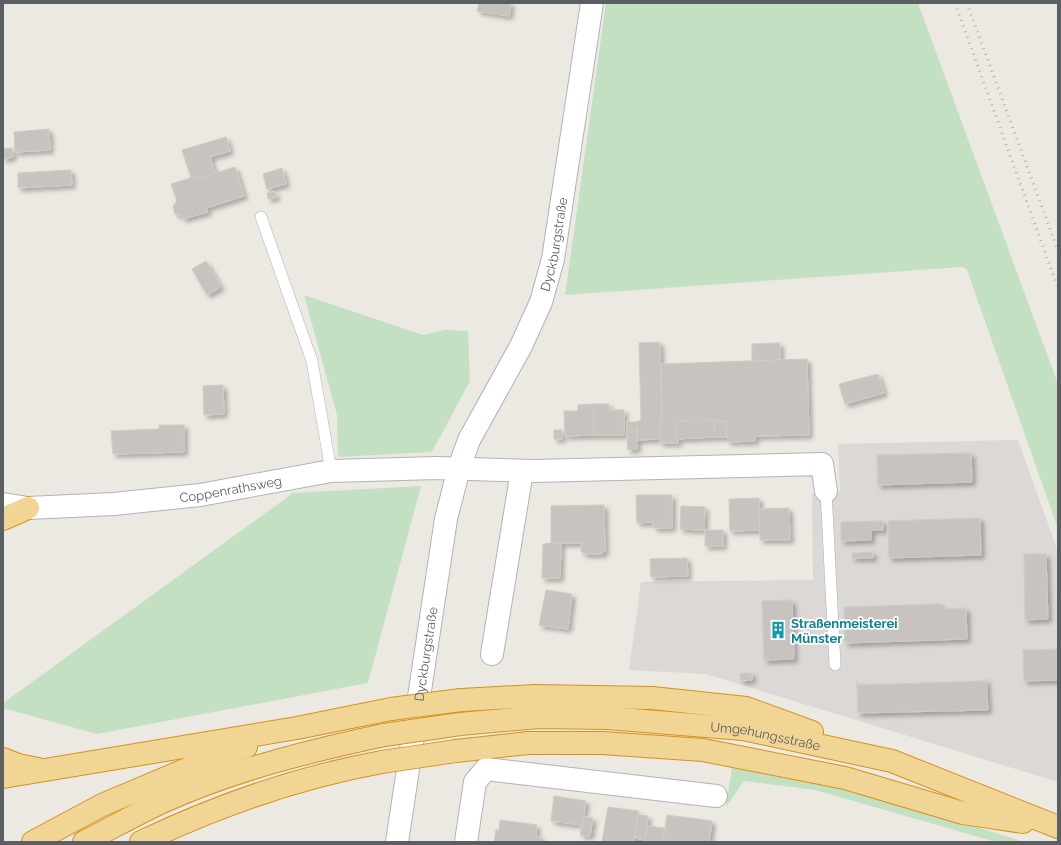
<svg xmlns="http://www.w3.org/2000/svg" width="1061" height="845" viewBox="0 0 1061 845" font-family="Raleway,sans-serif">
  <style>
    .industrial { fill: #dbd8d5 }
    .green { fill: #c3e1c2 }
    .building { fill: #c7c4c0; stroke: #d0cbc2; filter: url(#shadow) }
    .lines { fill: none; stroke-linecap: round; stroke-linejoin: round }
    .lane-casing { stroke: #b0b3b7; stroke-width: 12 }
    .street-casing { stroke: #b0b3b7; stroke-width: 24 }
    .secondary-casing { stroke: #afb2b6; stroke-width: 24 }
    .highway-casing { stroke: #d69119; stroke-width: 24 }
    .lane { stroke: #fff; stroke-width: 11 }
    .street { stroke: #fff; stroke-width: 22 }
    .secondary { stroke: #fff; stroke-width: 22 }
    .highway { stroke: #f1d595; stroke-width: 22 }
    .rail { stroke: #b1b2b2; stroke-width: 3; stroke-dasharray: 1 5; stroke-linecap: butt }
    .highway-bridge-casing { stroke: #d69119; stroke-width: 24; stroke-linecap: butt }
    .highway-bridge { stroke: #f1d595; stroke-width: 22 }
    .labels { text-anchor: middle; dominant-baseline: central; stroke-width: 3.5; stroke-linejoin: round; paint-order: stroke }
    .street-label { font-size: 13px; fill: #5b5e62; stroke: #fff }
    .culture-label { font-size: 13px; font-weight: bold; fill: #0d838f; stroke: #fff; text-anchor: start }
  </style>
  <defs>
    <filter id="shadow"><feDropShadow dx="3.5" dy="3.5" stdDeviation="2" flood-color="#0004"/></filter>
  </defs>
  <rect width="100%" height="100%" fill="#ece9e3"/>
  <path class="industrial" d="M1018,440l40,112v230l-352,-108 -77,-4 12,-88 172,-2 -1,-87 28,-1 -2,-48z"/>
  <g class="green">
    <path d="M606,3h312l140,381v145l-91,-259 -5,-3 -397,28z"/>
    <path d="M304,295l119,40 22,-5 23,1 2,50 -38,71 -94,5 -1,-42z"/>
    <path d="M421,486l-53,197 -271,51 -94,-26v-5l290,-210z"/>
    <path d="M732,767l88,11 204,64h-28l-181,-52 -71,-9 -18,26z"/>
  </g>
  <g class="building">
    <path d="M479,3h32l-2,13 -32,-5z"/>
    <path d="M49,129l1,21 -35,2 -1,-20z"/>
    <path d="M226,137l4,14 -20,6 5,16 -18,6 -1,-3 -5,1 -9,-27z"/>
    <path d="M12,148l1,9 -10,2v-10z"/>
    <path d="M235,167l9,29 -38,12 2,4 -25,7 -1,-4 -7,-1 -2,-8 4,-5 -6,-17 25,-8 1,3z"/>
    <path d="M282,168l4,16 -19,5 -4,-15z"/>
    <path d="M71,170l1,15 -54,3v-15z"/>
    <path d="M275,192l2,5 -9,2 -1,-6z"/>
    <path d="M206,261l15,26 -14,8 -15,-26z"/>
    <path d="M660,342l2,80h-2v17l-23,1v-19h4l-2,-78z"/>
    <path d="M780,343v17l-28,1v-17z"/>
    <path d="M807,359l2,76 -54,1v5l-27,1v-6l-2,1v-16h-51l1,18h2v4h-18v-21h2l-1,-58z"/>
    <path d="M878,374l6,19 -39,11 -6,-20z"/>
    <path d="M223,385l1,29 -20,1 -1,-29z"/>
    <path d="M594,404v31l-29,1 -1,-25h14v-6z"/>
    <path d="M594,404h15v6h15v25h-30z"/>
    <path d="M714,420l1,17 -39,2 -1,-18z"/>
    <path d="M714,421h12v16h-11z"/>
    <rect x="627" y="422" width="10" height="9"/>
    <path d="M159,425h25v27l-71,2 -2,-23 48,-2z"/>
    <rect x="554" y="430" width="8" height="9"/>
    <rect x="627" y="431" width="10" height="7"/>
    <path d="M627,438h10v11l-9,1z"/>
    <path d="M971,453l1,29 -94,3 -1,-30z"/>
    <path d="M636,495h36v33h-18l-1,-6 -16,1z"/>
    <path d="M759,498l1,32 -30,1 -1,-32z"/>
    <path d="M604,505l1,46 -3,3h-17l-4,-3v-8h-30v-37z"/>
    <path d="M681,506l24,1 -1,23 -24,-1z"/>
    <path d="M789,508l1,32h-30l-1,-31z"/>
    <path d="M980,518l1,37 -92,3 -1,-37z"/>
    <path d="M883,521v9h-12v10l-30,1v-19z"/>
    <rect x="705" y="530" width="18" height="16"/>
    <path d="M551,543h10l-1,35h-18l1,-34z"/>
    <path d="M873,552v6h-21v-5z"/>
    <path d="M1024,554h22l2,65 -23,1z"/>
    <path d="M687,558l1,18 -37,1 -1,-18z"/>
    <path d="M546,590l26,4 -4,35 -29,-4z"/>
    <path d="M792,600l2,59 -30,1 -2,-59z"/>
    <path d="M941,604l1,5 24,-1 1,31 -122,4 -1,-36z"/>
    <path d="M1058,649v31l-34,1 -1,-31z"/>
    <path d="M740,673h12v7l-11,1z"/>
    <path d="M986,678l2,32 -130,3 -1,-32 1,4 128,-4z"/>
    <path d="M554,796l32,5 -4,24 -31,-4z"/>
    <path d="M608,807l30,4 -4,31h-32z"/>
    <path d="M638,815l10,1 -3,24 -10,-2z"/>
    <path d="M667,815l45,6 -3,21h-46z"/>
    <path d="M584,817l9,1 -3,18 -10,-1z"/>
    <path d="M500,820l37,5 -1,11 5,1 -1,5h-46l2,-12h3z"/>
    <path d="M647,826l18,2 -2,14h-18z"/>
  </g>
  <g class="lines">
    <g class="lane-casing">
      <g id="lane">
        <path d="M261,217l51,144 19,110"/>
        <path d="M826,491l9,174"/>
      </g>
    </g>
    <g class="street-casing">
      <g id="street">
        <path id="s1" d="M3,504l25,4 86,-4 86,-9 131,-24 106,-3 96,3 289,-7 4,27"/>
        <path d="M492,654l30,-183"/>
        <path d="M466,842l9,-60 11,-13 230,27"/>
      </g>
    </g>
    <g class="secondary-casing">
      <g id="secondary">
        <path id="s2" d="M397,842l49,-323 13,-51 10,-28 52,-94 20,-44 12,-43 39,-256"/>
      </g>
    </g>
    <g class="highway-casing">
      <g id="highway">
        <path d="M3,519l25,-11"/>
        <path d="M461,700l74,-4 117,2 94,10 66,24"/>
        <path id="s3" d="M460,724l78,-7 69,1 136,11 149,32 166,66"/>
        <path d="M456,751l72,-8h74l101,7 142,28 118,35 60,9"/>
        <path d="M3,759l15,6 20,4"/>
        <path d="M3,777l294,-49 94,-19"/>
        <path d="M33,842l69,-37 97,-41 47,-17"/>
        <path d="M84,842c26,-13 52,-28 78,-40 71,-32 147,-51 222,-67"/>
        <path d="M141,842c76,-36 158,-65 241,-80"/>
      </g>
    </g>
    <use href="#lane" class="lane"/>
    <use href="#street" class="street"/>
    <use href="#secondary" class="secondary"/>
    <use href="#highway" class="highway"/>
    <g class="rail">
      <path d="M955,3l103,285"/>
      <path d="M967,3l91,248"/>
    </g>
    <g class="highway-bridge-casing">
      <g id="highway-bridge">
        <path d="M391,709l70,-9"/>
        <path d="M384,735l76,-11"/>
        <path d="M382,762l74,-11"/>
      </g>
    </g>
    <use href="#highway-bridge" class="highway-bridge"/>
  </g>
  <defs>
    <g id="building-bare" transform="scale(1.38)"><path d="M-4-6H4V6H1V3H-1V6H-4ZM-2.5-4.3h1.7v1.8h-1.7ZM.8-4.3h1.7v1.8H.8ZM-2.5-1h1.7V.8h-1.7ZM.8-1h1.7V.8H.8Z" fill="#0f9aa8" stroke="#fff" stroke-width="2.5" paint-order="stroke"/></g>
  </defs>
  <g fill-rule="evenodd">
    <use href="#building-bare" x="778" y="630"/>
  </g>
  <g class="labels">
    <g class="street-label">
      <text stroke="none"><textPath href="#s2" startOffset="624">Dyckburgstraße</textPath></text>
      <text stroke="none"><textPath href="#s1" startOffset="229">Coppenrathsweg</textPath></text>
      <text stroke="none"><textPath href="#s2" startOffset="190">Dyckburgstraße</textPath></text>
      <text stroke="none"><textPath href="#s3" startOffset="307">Umgehungsstraße</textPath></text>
    </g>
    <g class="culture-label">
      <text x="791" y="623">Straßenmeisterei<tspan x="791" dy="15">Münster</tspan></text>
    </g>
  </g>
  <rect width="1061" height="845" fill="none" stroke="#5b5e62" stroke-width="8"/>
</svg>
